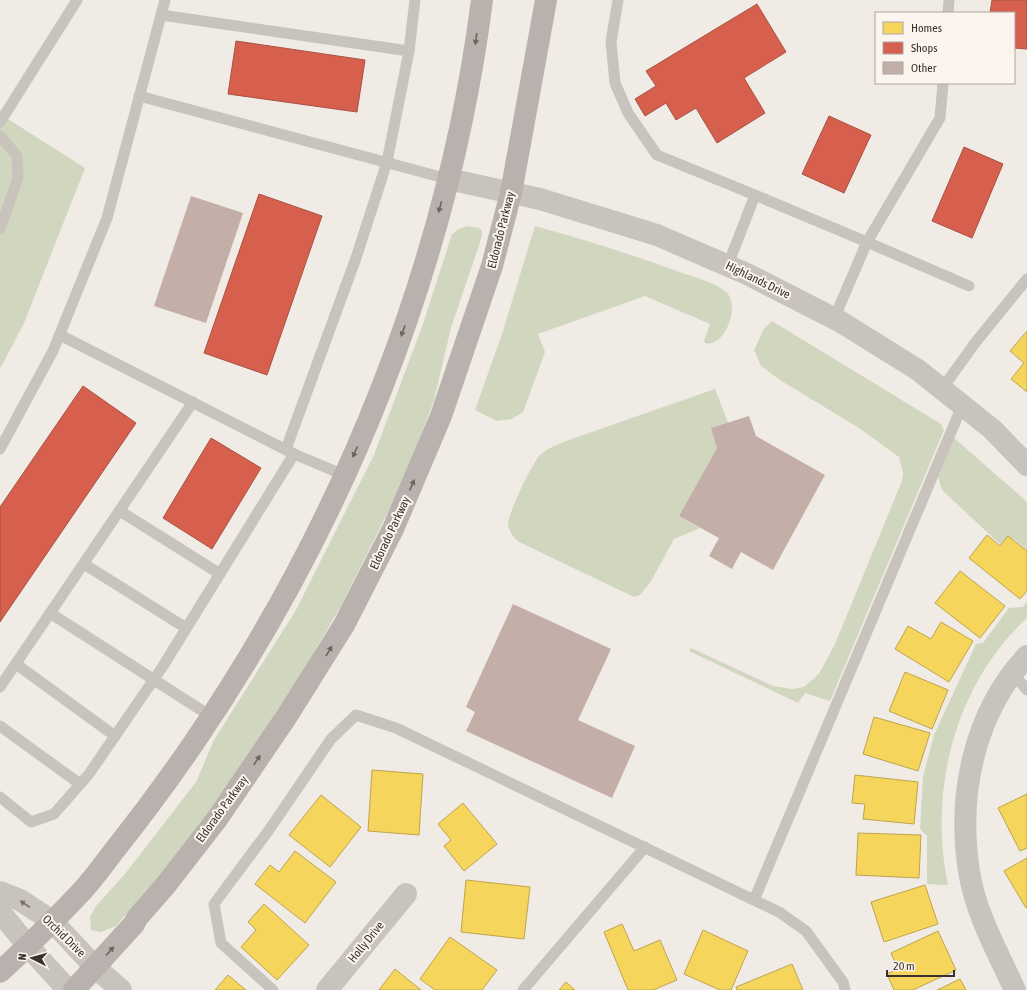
<svg xmlns="http://www.w3.org/2000/svg" width="1027" height="990" viewBox="0 0 1027 990" font-family="'Asap Condensed',sans-serif">
  <style>
    .green { fill: #d1d6bf }
    .homes { fill: #f6d55c; stroke: #bea44d }
    .shops { fill: #d6604d; stroke: #a85243 }
    .building { fill: #c3afa7 }
    .lines { fill: none; stroke-linecap: round; stroke-linejoin: round }
    .service { stroke: #c9c3be; stroke-width: 11 }
    .minor { stroke: #c9c3be; stroke-width: 22 }
    .tertiary { stroke: #c9c3be; stroke-width: 22 }
    .primary { stroke: #b8b1ad; stroke-width: 22 }
    .oneway { fill: #6d645f }
    .oneway2 { fill: #7b726d }
    .labels { text-anchor: middle; dominant-baseline: central; stroke-width: 4; stroke-linejoin: round; paint-order: stroke }
    .street-label { font-size: 12px; fill: #3b302b; stroke: #fbf5ee }
  </style>
  <rect width="100%" height="100%" fill="#f0ebe5"/>
  <g class="green">
    <path d="M0,114l85,54 -61,155 -24,46z"/>
    <path d="M468,226l11,2 3,3 -1,8 -30,89 -17,72 -29,78 -64,128 -64,108 -94,135 -67,77 -15,6 -10,-2 -1,-13 6,-11 29,-32 71,-92 18,-42 82,-130 78,-155 49,-131 29,-90 7,-5z"/>
    <path d="M535,226c48,13 95,28 142,45 15,6 35,10 48,20 17,13 0,57 -20,52l-1,-2 6,-17 -65,-28 -107,38 7,18 -22,60 -11,7 -15,2 -22,-11 27,-76z"/>
    <path d="M772,321l169,103 3,6 -114,271 -25,-8 -7,10 -109,-52 2,-3 82,38 19,3 12,-2 15,-13 16,-30 67,-163 1,-8 -4,-16 -40,-29 -79,-48 -19,-14 -7,-16 10,-21z"/>
    <path d="M715,389l13,34 -11,25 -38,68 21,12 -26,11 -24,44 -10,12 -6,2 -115,-55c-5,-4 -10,-10 -11,-18 0,-10 25,-63 33,-70 6,-5 15,-9 22,-12z"/>
    <path d="M954,438l73,64v48l-13,-11 -9,10 -63,-59 -4,-13z"/>
    <path d="M1027,602v16c-72,66 -99,173 -79,267l-21,-1v-48l-7,-7 3,-52 11,-42 42,-91 7,-1 26,-35 14,-1z"/>
  </g>
  <g class="homes">
    <path d="M1027,331v61l-16,-13 13,-16 -14,-12z"/>
    <path d="M987,535l13,11 8,-10 19,15v40l-7,8 -51,-41z"/>
    <path d="M960,571l45,35 -25,32 -45,-35z"/>
    <path d="M941,622l32,19 -24,41 -54,-33 13,-23 23,13z"/>
    <path d="M905,672l43,18 -16,39 -43,-18z"/>
    <path d="M874,717l56,16 -12,38 -55,-17z"/>
    <path d="M372,770l51,4 -4,61 -51,-4z"/>
    <path d="M855,775l63,7 -4,42 -51,-5 2,-15 -13,-1z"/>
    <path d="M1027,794v54l-7,3 -22,-43z"/>
    <path d="M321,795l40,32 -31,40 -41,-32z"/>
    <path d="M463,803l34,41 -33,27 -20,-25 7,-6 -13,-16z"/>
    <path d="M858,833l63,2 -2,43 -63,-3z"/>
    <path d="M295,851l41,31 -31,41 -50,-39 15,-19 9,7z"/>
    <path d="M1027,858v49l-1,1 -22,-37z"/>
    <path d="M466,880l64,7 -6,52 -63,-7z"/>
    <path d="M925,885l13,39 -54,18 -13,-40z"/>
    <path d="M264,904l45,41 -32,35 -36,-33 15,-17 -8,-8z"/>
    <path d="M622,924l12,27 26,-11 17,40 -24,10h-25l-24,-58z"/>
    <path d="M703,930l45,21 -17,39h-11l-36,-16z"/>
    <path d="M938,931l18,39 -43,20h-19l-7,-16 11,-5 -7,-16z"/>
    <path d="M450,937l47,33 -15,20h-47l-15,-11z"/>
    <path d="M792,964l11,26h-66l-1,-3z"/>
    <path d="M395,969l26,21h-42z"/>
    <path d="M228,975l18,15h-31z"/>
    <path d="M960,979l6,11h-29z"/>
    <path d="M566,982l9,8h-16z"/>
  </g>
  <g class="shops">
    <path d="M992,0h35v49l-13,-1v-35h-24z"/>
    <path d="M757,4l29,48 -42,26 21,35 -48,30 -21,-35 -20,12 -10,-17 -21,13 -10,-17 21,-13 -10,-15z"/>
    <path d="M236,41l129,19 -8,52 -129,-18z"/>
    <path d="M829,116l42,19 -27,58 -42,-19z"/>
    <path d="M964,147l39,17 -31,74 -40,-17z"/>
    <path d="M259,194l63,22 -55,159 -63,-22z"/>
    <path d="M83,386l53,37 -136,199v-115z"/>
    <path d="M211,438l50,30 -49,81 -49,-31z"/>
  </g>
  <g class="building">
    <path d="M191,196l52,17 -37,110 -52,-17z"/>
    <path d="M749,416l7,20 69,39 -52,95 -32,-18 -9,17 -23,-13 10,-18 -40,-22 38,-68 -6,-20z"/>
    <path d="M513,604l98,45 -33,71 57,26 -23,52 -146,-67 9,-19 -9,-5z"/>
  </g>
  <g class="lines">
    <g class="service">
      <path d="M618,0l-7,42 4,41 13,30 29,42 98,40 -27,70"/>
      <path d="M948,13l1,-13"/>
      <path d="M161,15l248,36"/>
      <path d="M943,83l-3,35 -73,124 102,44"/>
      <path d="M139,96l309,83"/>
      <path d="M0,122l77,-122"/>
      <path d="M0,136l17,20 1,22 -18,51"/>
      <path d="M755,195l112,47 -33,77"/>
      <path d="M942,389l33,-46 52,-64"/>
      <path d="M0,449l53,-98 54,-133 58,-218"/>
      <path d="M286,449l70,-191 31,-96 22,-111 6,-51"/>
      <path d="M294,454l50,21"/>
      <path d="M120,511l100,63"/>
      <path d="M84,564l102,64"/>
      <path d="M50,613l162,104"/>
      <path d="M16,664l99,72"/>
      <path d="M1012,672l15,18"/>
      <path d="M0,687l193,-285"/>
      <path d="M0,726l80,58"/>
      <path d="M0,797l31,25 23,-8 35,-40 74,-108 131,-212 -234,-119"/>
      <path d="M754,900l208,-494"/>
      <path d="M273,990l-52,-47 -7,-39 55,-74 62,-91 25,-24 40,13 383,184 27,19 37,51 2,8"/>
      <path d="M523,990l122,-143"/>
    </g>
    <g class="minor">
      <path d="M0,892l20,8 32,21 43,46 26,23"/>
      <path d="M0,912l28,34 40,44"/>
      <path d="M327,990l79,-96"/>
      <path d="M1015,990c-17,-37 -40,-78 -46,-119 -12,-76 5,-158 58,-215"/>
    </g>
    <path class="tertiary" d="M448,179l92,20 117,36 90,39 94,48 77,48 74,59 35,36"/>
    <g class="primary">
      <path d="M0,972c28,-26 56,-53 83,-82 12,-13 23,-29 34,-43 27,-34 52,-68 76,-103 151,-221 255,-478 289,-744"/>
      <path d="M74,990l60,-66 3,-6 28,-32 52,-67 70,-103 57,-91 49,-96 48,-113 51,-150 19,-73 35,-193"/>
    </g>
  </g>
  <defs><path id="oneway-solid" d="M-6-.8H1V-3.2L6.5 0L1 3.2V.8H-6Z"/></defs>
  <g class="oneway">
    <use href="#oneway-solid" transform="translate(476 39) rotate(98)"/>
    <use href="#oneway-solid" transform="translate(440 207) rotate(105)"/>
    <use href="#oneway-solid" transform="translate(403 331) rotate(110)"/>
    <use href="#oneway-solid" transform="translate(355 452) rotate(114)"/>
    <use href="#oneway-solid" transform="translate(412 485) rotate(-66)"/>
    <use href="#oneway-solid" transform="translate(329 651) rotate(-59)"/>
    <use href="#oneway-solid" transform="translate(257 760) rotate(-56)"/>
    <use href="#oneway-solid" transform="translate(110 951) rotate(-48)"/>
  </g>
  <use class="oneway2" href="#oneway-solid" transform="translate(25 904) rotate(-147)"/>
  <g class="labels">
    <g class="street-label">
      <text transform="translate(501 230) rotate(-76)">Eldorado Parkway</text>
      <text transform="translate(758 280) rotate(26)">Highlands Drive</text>
      <text transform="translate(390 533) rotate(-65)">Eldorado Parkway</text>
      <text transform="translate(222 809) rotate(-54)">Eldorado Parkway</text>
      <text transform="translate(64 936) rotate(44)">Orchid Drive</text>
      <text transform="translate(366 942) rotate(-51)">Holly Drive</text>
    </g>
  </g>
  <rect x="875" y="12" width="140" height="72" fill="#fbf5ee" stroke="#aea6a0"/>
  <rect x="883" y="22" width="20" height="12" fill="#f6d55c" stroke="#aea6a0"/>
  <text x="911" y="32" font-size="12" fill="#3b302b">Homes</text>
  <rect x="883" y="42" width="20" height="12" fill="#d6604d" stroke="#aea6a0"/>
  <text x="911" y="52" font-size="12" fill="#3b302b">Shops</text>
  <rect x="883" y="62" width="20" height="12" fill="#c3afa7" stroke="#aea6a0"/>
  <text x="911" y="72" font-size="12" fill="#3b302b">Other</text>
  <g transform="translate(32 958) rotate(276)" stroke="#fbf5ee" stroke-width="3" paint-order="stroke">
  <path d="M0-3L7 15L0 10L-7 15Z" fill="#3b302b"/>
  <text y="-6" font-size="11" font-weight="bold" text-anchor="middle" fill="#3b302b">N</text>
  </g>
  <path d="M887 970v6h67v-6" fill="none" stroke="#3b302b" stroke-width="2"/>
  <text x="893" y="970" font-size="12" fill="#3b302b" stroke="#fbf5ee" stroke-width="3" paint-order="stroke">20 m</text>
</svg>
